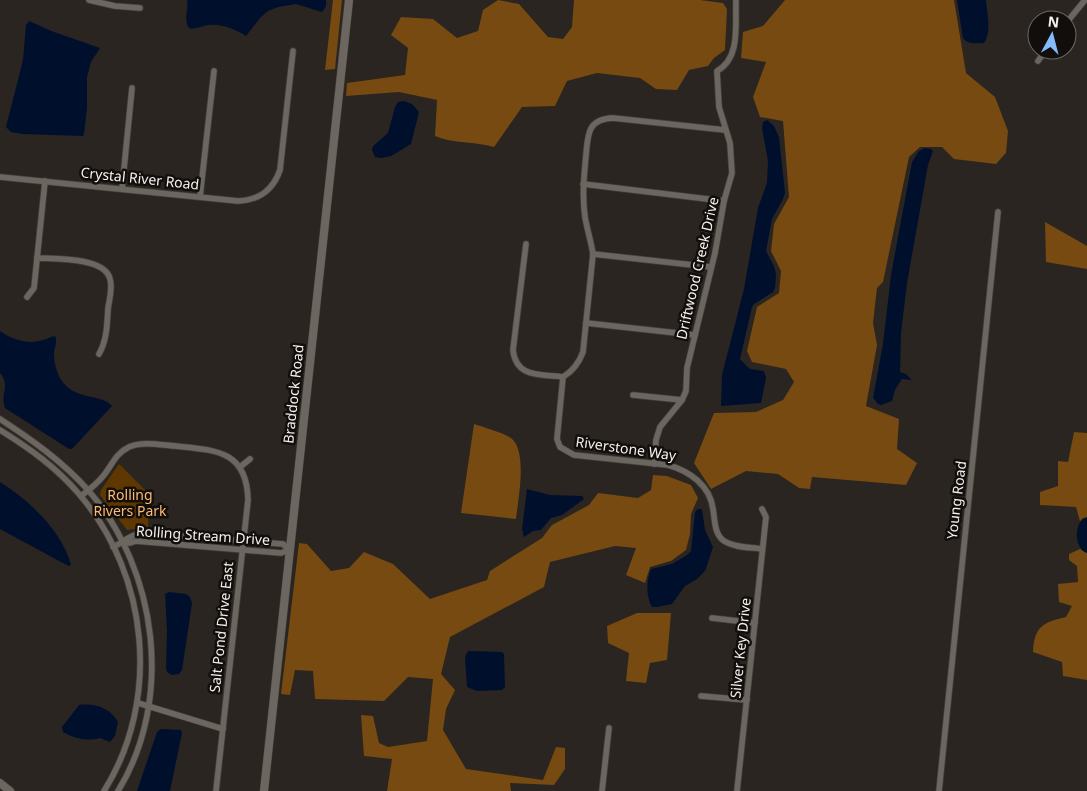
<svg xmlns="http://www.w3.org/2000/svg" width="1087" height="791" viewBox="0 0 1087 791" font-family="'Noto Sans',sans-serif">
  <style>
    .green { fill: #5f3700 }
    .forest { fill: #764a11 }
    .water { fill: #000f2c }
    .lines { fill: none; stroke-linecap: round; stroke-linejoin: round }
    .street-casing { stroke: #44403b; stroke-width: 7 }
    .secondary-casing { stroke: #44403b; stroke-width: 9 }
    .street { stroke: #6c6660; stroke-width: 5.5 }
    .secondary { stroke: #6c6660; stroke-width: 8 }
    .labels { text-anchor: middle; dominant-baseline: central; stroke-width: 5; stroke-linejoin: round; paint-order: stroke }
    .street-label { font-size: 14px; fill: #f5f2ee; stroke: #110e0c }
    .park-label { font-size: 14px; fill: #fcbb75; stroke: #110e0c }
  </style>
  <rect width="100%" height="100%" fill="#2a2520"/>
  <path class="green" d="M119,464l31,31 -2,32 -21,3 -27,-35 1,-5z"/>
  <g class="forest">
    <path d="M333,0h9l-7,69 -10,1z"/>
    <path d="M498,0l21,4 29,33 15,2 9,-12 2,-27h126l23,3 4,6 -2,41 -11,8 -6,8 -19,4 -12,20 -21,-1 -16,-11 -43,-5 -30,8 -12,25 -33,1 -28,40c-19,-6 -41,-3 -59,-11l2,-36 -38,-8 -53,4 1,-13 58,-8 3,-27 -17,-13 10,-18 32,2 24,19 21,-7 5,-21z"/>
    <path d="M785,0h169l12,73 29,24 13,34 -2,22 -10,11 -42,-5 -12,-12h-22l-11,10 -26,125 -6,6 -4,35 4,22 -11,61 33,13 -2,30 20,14 -11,22 -94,-8 -2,12 -11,-1 -21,-14 -32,-3 -35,18 -17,-26 20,-50 42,-1 27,-12 11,-18 -8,-13 -34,-7 -5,-11 10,-44 22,-14 2,-22 -10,-20 3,-27 15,-27 -6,-76 -23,-4 -7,-20 13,-35 -25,-4 2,-26 20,-6z"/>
    <path d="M1045,222l42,24v23l-41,-7z"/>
    <path d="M474,424c9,3 30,9 37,14 17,13 7,62 5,81l-55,-6z"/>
    <path d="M1074,432l13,1v85h-4l-3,3 -4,-14 -36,-2v-13l18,-6v-25l10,1z"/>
    <path d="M653,475l14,1 24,9 7,13 -7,16 -1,20 -4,16 -15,11 -21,6 -5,16 -19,-8 10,-27 -21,-2 -65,16 -6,25 -94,50 -9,37 14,16 -9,19 -3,21 23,39 77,11 13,-33 9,1v21l-11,16 -44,-2 1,8h-124l5,-32 -28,-3 -3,-41 12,1 6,27 9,4 39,-6 6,-62 -25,-2 -24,24 -69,-2 -2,-28 -18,-1 -5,25 -9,-1 18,-151 8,1 24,27 18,-3 15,-16 29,12 37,35 57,-19 3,-9 52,-33 10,-13 37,-20 9,-12 40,5 13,-8z"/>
    <path d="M1080,549l7,4v127l-24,-4 -1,-14 -29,-10c1,-25 10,-30 33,-35l6,-11 -13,-4 -1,-18 20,-2 -1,-16 -8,-6v-6z"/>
    <path d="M637,613h34l-4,47 -17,3 -4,20 -20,-2 3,-28 -21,-10 -1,-17z"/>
  </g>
  <g class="water">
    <path d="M187,0h139v6l-4,6 -26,-8 -18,3 -10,4 -7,6 -15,19c-11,-7 -24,-12 -38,-11 -7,1 -12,5 -19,3 -6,-8 0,-19 -2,-28z"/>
    <path d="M957,0h29c1,12 6,33 -2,43 -8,0 -16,2 -21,-5z"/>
    <path d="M29,21l25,11 46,16 -9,14 -4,15v31l-3,26 -1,2 -60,-2 -12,-2 -5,-5 17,-67 3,-35z"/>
    <path d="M404,101l8,3 7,8 -8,32 -20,12 -10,2 -6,-1 -3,-7 1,-4 15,-13 7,-26 3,-5z"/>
    <path d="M767,120l7,6 5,11 6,56 -2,6 -11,20 -6,32 8,15 2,8 -1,14 -2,4 -19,12 -2,3 -12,52 10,10 14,2 2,7 -5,25 -40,3 1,-31 22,-86 14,-81 9,-25 1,-22 -6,-33 1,-6z"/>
    <path d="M925,148l6,1 2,2 -5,14 -21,118 -6,50 -1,39 6,2 6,6 -10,-1 -7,11 -3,11 -11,4 -3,-1 -5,-6 10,-54 8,-69 21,-113 7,-11z"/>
    <path d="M0,331c11,8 25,13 39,10 6,-1 11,-4 16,-5 3,6 -1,12 -1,18 0,9 3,20 8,27 14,20 41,13 50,25l-40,43h-3l-64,-41c-5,-16 6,-21 -5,-35z"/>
    <path d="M0,482c29,18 62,49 71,83l-2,1 -8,-4 -61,-33z"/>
    <path d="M527,489l23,6 32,1 2,3 -22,16 -11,3 -10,12 -8,1 -9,6 -2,-8z"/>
    <path d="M698,509h4l3,21 8,17 -8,24 -8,8 -12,7 -13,18 -15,3h-5c-6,-11 -6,-26 -1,-38l21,-5 15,-9 4,-4 4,-39z"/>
    <path d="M1087,517v36c-13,-4 -14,-32 0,-36z"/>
    <path d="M169,592l17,2 4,3 2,6 -10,67 -3,4 -7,1 -5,-3 -1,-4 1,-37 -2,-37z"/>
    <path d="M468,651l34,1 2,2 1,33 -3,3 -25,1 -10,-4 -2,-30z"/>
    <path d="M79,705c16,-2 31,3 39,17l-3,14 -5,6 -10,-4c-12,4 -27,0 -37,-6l-1,-5z"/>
    <path d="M161,729l20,1 1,3 -12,58h-33l20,-59z"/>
  </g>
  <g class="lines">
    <g class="street-casing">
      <g id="street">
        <path d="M89,0l26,6 25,2"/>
        <path d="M1067,22l18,-22"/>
        <path d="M1038,61l8,-11"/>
        <path d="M725,130l-112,-12c-26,1 -25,17 -27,37 -2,21 -4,41 -1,62 2,12 6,24 8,37l-10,98c-4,11 -10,19 -20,25l-6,62 3,8 14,8 94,10c21,6 42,20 45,44 2,11 1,25 11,32 11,7 26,6 38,8"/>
        <path d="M0,177l238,24c22,-1 35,-11 42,-31l13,-119"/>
        <path d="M583,184l141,17"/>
        <path d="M122,189l10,-101"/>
        <path d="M200,197l14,-126"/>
        <path d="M526,244l-13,106c3,28 27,24 50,27"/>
        <path d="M593,254l118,13"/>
        <path d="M37,258c18,1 68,-1 73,21 3,9 -1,21 -2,30 -1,16 -1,31 -9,45"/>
        <path d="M27,297l7,-9 11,-107"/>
        <path d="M586,323l109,12"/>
        <path d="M633,395l49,5"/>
        <path d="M0,419c32,21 62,42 88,71 70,80 86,210 30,301"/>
        <path d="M0,430c29,18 56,37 79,64 70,81 82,206 25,297"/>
        <path d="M654,464l2,-24 4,-13 22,-27 4,-9 1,-23 28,-115 9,-52 8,-28 -2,-30 -11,-36 -2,-36c24,-13 18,-47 19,-71"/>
        <path d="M240,467l10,-8"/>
        <path d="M81,496c8,-6 17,-13 23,-21 8,-10 12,-22 25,-28 14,-6 31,-2 46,-1 40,4 72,4 73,54l-32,291"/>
        <path d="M113,547c15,-7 14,-12 33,-14l137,11 6,6 -8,3 -145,-12 -6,2 -7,-1"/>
        <path d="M712,618l43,5"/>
        <path d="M701,696l46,4"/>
        <path d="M138,703l85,26"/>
        <path d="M602,791l7,-63"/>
        <path d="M737,791l29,-274 -4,-8"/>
        <path d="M939,791l59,-579"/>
      </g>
    </g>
    <g class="secondary-casing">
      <g id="secondary">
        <path d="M0,783l10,8"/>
        <path d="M264,791l85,-791"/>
      </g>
    </g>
    <use href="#street" class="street"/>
    <use href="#secondary" class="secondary"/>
  </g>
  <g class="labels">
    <g class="street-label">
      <text transform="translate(140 178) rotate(6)">Crystal River Road</text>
      <text transform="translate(697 268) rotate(-77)">Driftwood Creek Drive</text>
      <text transform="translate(293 394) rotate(-84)">Braddock Road</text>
      <text transform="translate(626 448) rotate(8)">Riverstone Way</text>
      <text transform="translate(956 500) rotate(-83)">Young Road</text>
      <text transform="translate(203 535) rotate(4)">Rolling Stream Drive</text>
      <text transform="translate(221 627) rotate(-84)">Salt Pond Drive East</text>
      <text transform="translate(740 648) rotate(-84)">Silver Key Drive</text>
    </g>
    <g class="park-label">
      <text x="130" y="494">Rolling<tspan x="130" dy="16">Rivers Park</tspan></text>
    </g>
  </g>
  <g transform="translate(1052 35) rotate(7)"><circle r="24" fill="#110e0c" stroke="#6c6966"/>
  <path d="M0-4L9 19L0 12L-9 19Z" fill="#85bbfb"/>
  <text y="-8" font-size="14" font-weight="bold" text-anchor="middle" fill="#f5f2ee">N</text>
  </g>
</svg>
